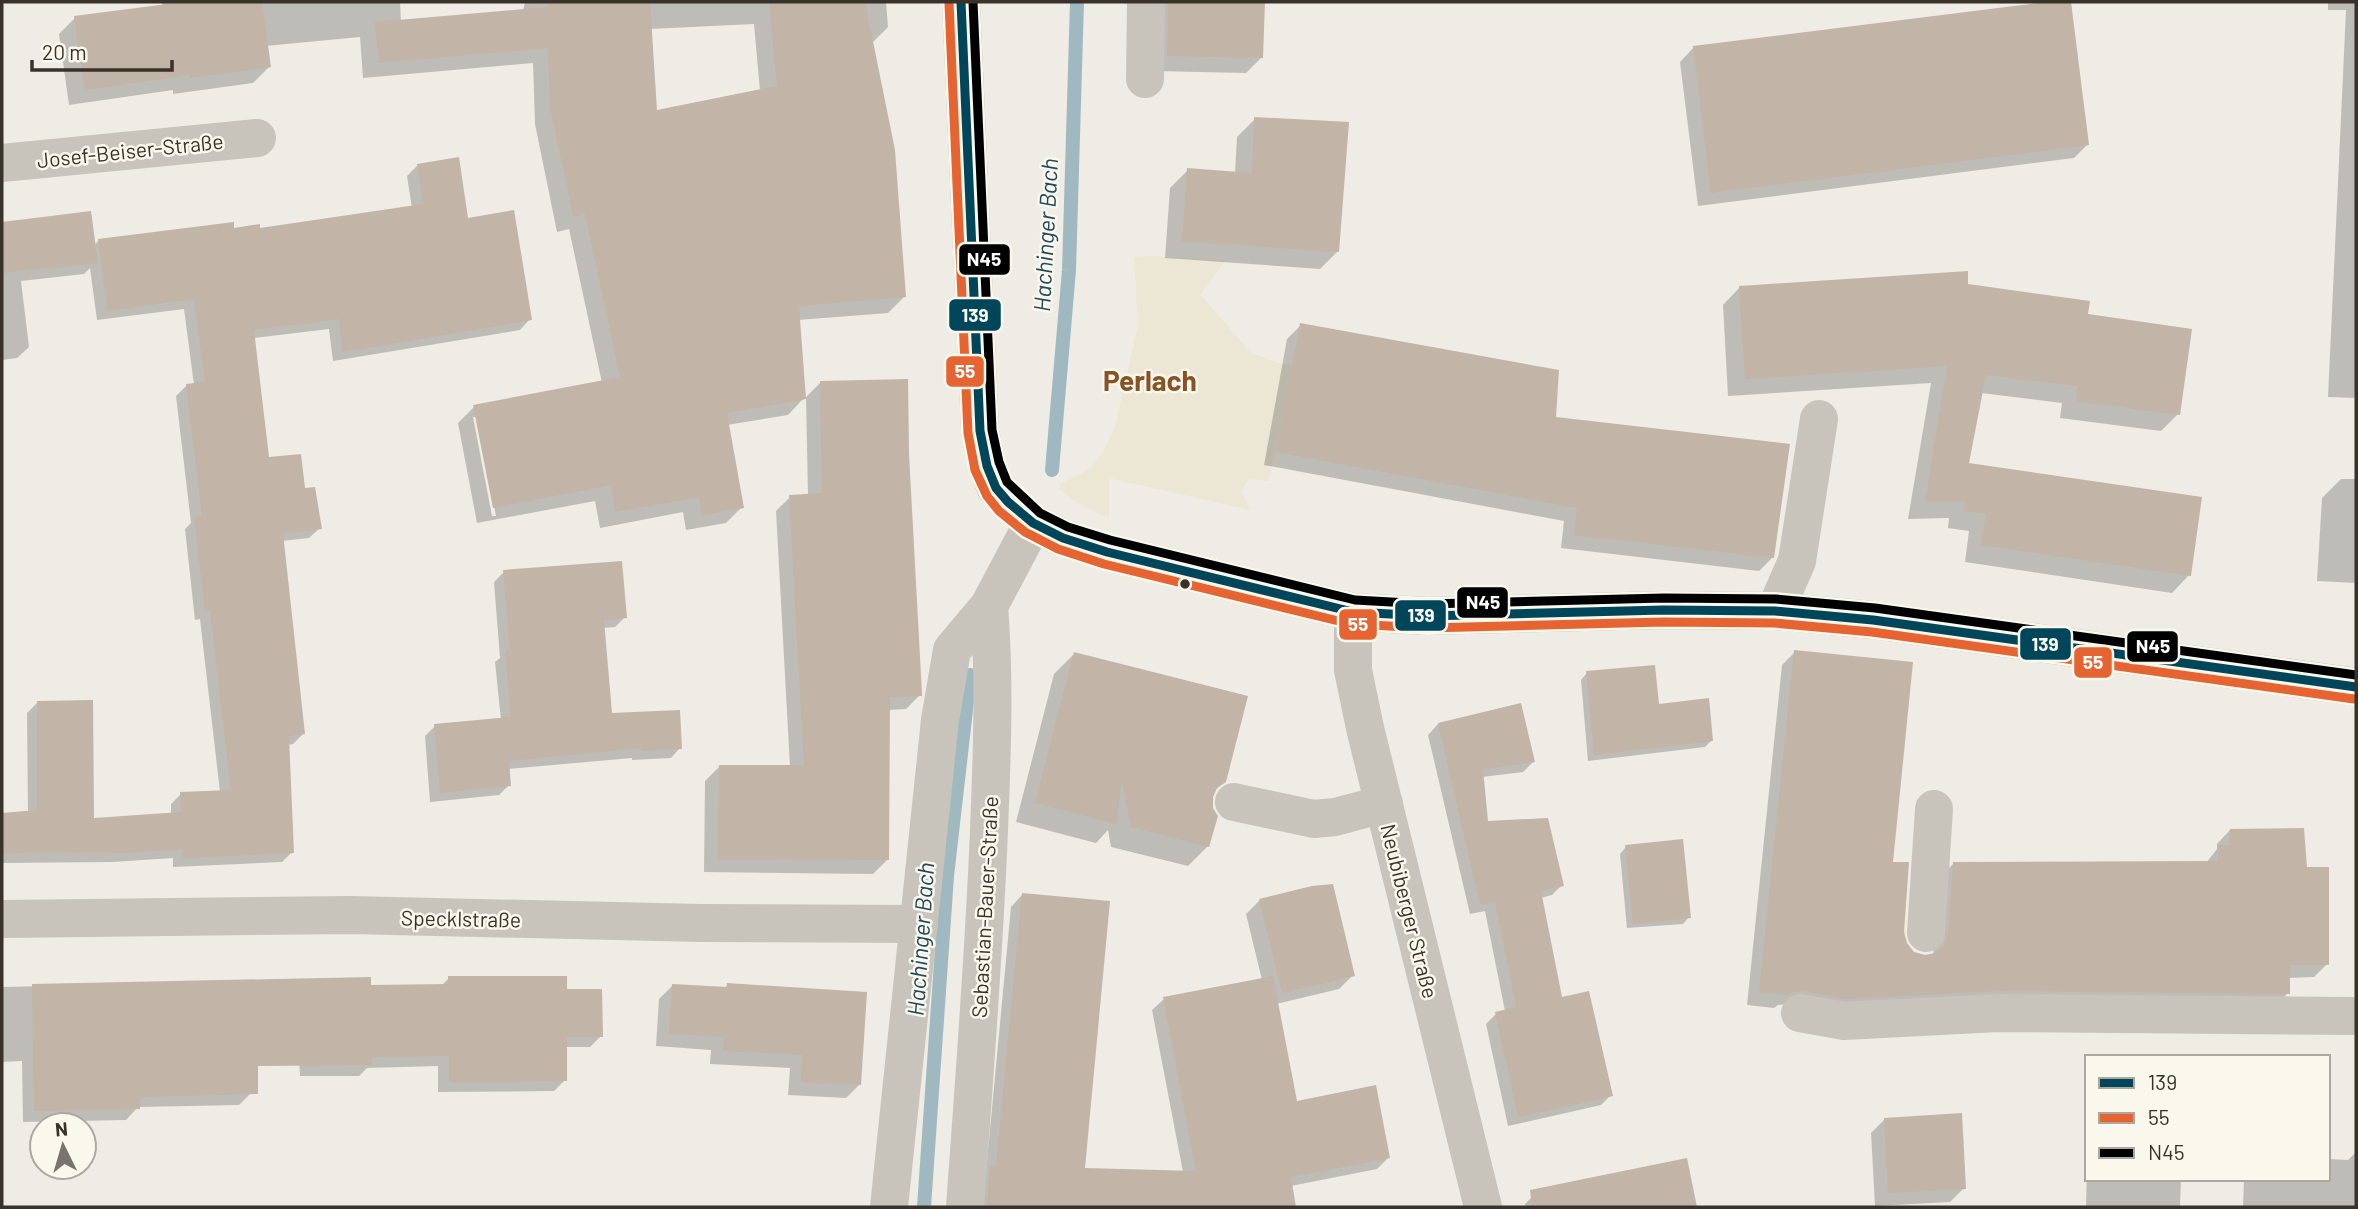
<svg xmlns="http://www.w3.org/2000/svg" width="2358" height="1209" viewBox="0 0 2358 1209" font-family="Barlow,sans-serif">
  <style>
    .plaza { fill: #ece7d4 }
    .shadow { fill: #0003; fill-rule: evenodd }
    .lines { fill: none; stroke-linecap: round; stroke-linejoin: round }
    .stream { stroke: #a0b8c0; stroke-width: 14 }
    .building { fill: #c2b4a6 }
    .minor { stroke: #c8c4bc; stroke-width: 38 }
    .major { stroke: #ada8a1; stroke-width: 38 }
    .bus-1-casing { stroke: #faf7ec; stroke-width: 14 }
    .bus-2-casing { stroke: #faf7ec; stroke-width: 14 }
    .bus-3-casing { stroke: #faf7ec; stroke-width: 14 }
    .bus-1 { stroke: #00465a; stroke-width: 9 }
    .bus-2 { stroke: #e66432; stroke-width: 9 }
    .bus-3 { stroke: #000; stroke-width: 9 }
    .bus-dot { fill: #39322a; stroke: #faf7ec; stroke-width: 2.5 }
    .labels { text-anchor: middle; dominant-baseline: central; stroke-width: 5; stroke-linejoin: round; paint-order: stroke }
    .street-label { font-size: 21px; fill: #39322a; stroke: #faf7ec }
    .water-label { font-size: 23px; font-style: italic; fill: #20495b; stroke: #faf7ec }
    .district-label { font-size: 28px; font-weight: bold; fill: #875324; stroke: #faf7ec }
    .line-badge { stroke: #faf7ec; stroke-width: 2.5 }
    .badge-label { font-size: 19px; text-anchor: middle; font-weight: bold; fill: #fff }
  </style>
  <rect width="100%" height="100%" fill="#eeece4"/>
  <path class="plaza" d="M1150,256l75,5 -24,34 50,58 28,10 14,2 -24,116 -20,-2 -8,12 9,19 -141,-32v40l-29,-13 -21,-16 2,-6 29,-14 13,-17 12,-25 23,-102 -4,-68z"/>
  <g class="shadow">
    <path d="M162,2h238l1,20 122,-11 2,-9h361l2,25 -16,16 32,254 -16,16 -90,7 6,78 -16,17 -61,10 15,82 -16,16 -40,7 -3,-18 -83,16 -5,-27 -118,22 -19,-100 16,-16 128,-24 -33,-154 -12,3 -22,-108 -2,-61 -170,15 -3,-41 -94,9 3,21 -16,16 -80,11v-4l-104,15 -10,-71 16,-16 87,-12zM754,24l6,67 -105,21 -5,-83zM473,417h4l19,99h-4z"/>
    <path d="M1153,2h110l-1,55 -16,16 -94,-2z"/>
    <path d="M2059,2h10l19,142 -14,14 -376,48 -18,-144 13,-14z"/>
    <path d="M2328,2h28v396l-28,-1 18,-387h-18z"/>
    <path d="M1255,119l82,133 -17,17 -155,-11 5,-70 18,-18 47,3 2,-36z"/>
    <path d="M418,165l49,55 63,99 -10,11 -187,31 -4,-32 -76,9 14,121 37,31 16,38 -11,10 -27,3 21,193 -10,10 -6,1 5,107 -10,10 -109,5v-9l-60,4 -111,1v-48l26,-2 -1,-100 10,-10 55,117 79,-5v-11l10,-10 39,-2 -20,-173 -5,1 -10,-91 6,-6 -15,-127 11,-11h7l-10,-76 -87,11 -7,-52 -6,6 -63,7 8,66 -12,11 -15,2v-137l88,-10 4,33 4,-5 135,-12 26,1 153,-22 -5,-32z"/>
    <path d="M1967,286l119,30 92,98 -17,17 -101,-13 2,-15 -81,-10 -14,72 222,110 -17,18 -207,-31 4,-31 -21,-3 1,-10 -41,1 23,-136 -203,13 -5,-91 17,-18z"/>
    <path d="M1301,325l253,93 219,139 -14,14 -198,-23 3,-27 -300,-56 23,-126z"/>
    <path d="M820,383l88,71 12,241 -14,14 -17,1 -2,150 -14,14 -169,-2 1,-91 15,-15 70,1 -14,-256 14,-14 18,-1 -2,-99z"/>
    <path d="M2341,479h15v104l-39,-2 5,-83z"/>
    <path d="M504,572l121,45 -10,10 -12,1 7,87 70,33 -9,10 -39,2v-2l-124,11 1,16 -10,10 -69,7 -5,-66 10,-10 66,-6 -6,-58 5,-4 -6,-76z"/>
    <path d="M1795,652l96,212 14,80 9,9 11,4 8,-2 7,-78 13,-13 253,-1 11,-14v-5l13,-14 75,39 22,95 -13,13 -26,1v15l-13,13 -485,-2 -12,1 -4,3 -27,-3 35,-340z"/>
    <path d="M1074,654l151,127 -12,11 -5,54 -20,20 -77,-19 -3,-17 -12,13 -80,-21 38,-148z"/>
    <path d="M1587,673l70,33 55,34 -7,7 -117,14 -7,-81z"/>
    <path d="M1438,724l95,38 -10,10 -41,5 4,46 76,62 -10,10 -11,3 20,101 50,96 -10,10 -93,21 -22,-102 10,-10 9,-3 -20,-100 -15,3 -42,-179z"/>
    <path d="M1626,847l63,70 -6,7 -56,4 -7,-74z"/>
    <path d="M1022,895l62,275 99,2 -31,-162 12,-11 98,-19 -16,-66 14,-14 93,75 -14,14 -63,15 19,99 93,55 -11,11 -86,17 4,21h-318l9,-35 25,-265z"/>
    <path d="M449,978l116,13 36,45 -11,11h-25v33l-11,11 -116,1v-26l-71,2 -8,8h-59l-2,-36 -48,1v53l-11,11 -101,2 -12,13 -103,2 -1,-61 -20,1v-75l367,-8v8l73,-2z"/>
    <path d="M728,984l131,101 -13,13 -58,-3 2,-27 -80,-4 1,-14 -55,-4 3,-47 14,-14 51,4z"/>
    <path d="M1885,1119l79,69 -14,14 -75,4 -4,-73z"/>
    <path d="M2356,1152v55h-113l1,-28h84v-20l20,1z"/>
    <path d="M1686,1160l10,47h-170l-1,-3 14,-14z"/>
    <path d="M2087,1166v13h94l-1,28h-94z"/>
  </g>
  <g class="lines">
    <g class="stream">
      <path d="M1052,470l17,-200 8,-268"/>
      <path d="M924,1207l23,-331 23,-201"/>
    </g>
  </g>
  <g class="building">
    <path d="M183,2h79l9,65 -82,11v-3l-104,15 -11,-74z"/>
    <path d="M546,2h104l7,108 120,-24 -8,-84h96l30,148 11,147 -107,9 7,93 -79,14 17,95 -42,7 -3,-18 -84,15 -4,-27 -118,23 -20,-103 147,-28 -35,-163 -12,3 -23,-110 -2,-59 -169,15 -4,-41 172,-15z"/>
    <path d="M1168,2h97l-2,56 -96,-2z"/>
    <path d="M2045,2h26l18,143 -378,48 -18,-147z"/>
    <path d="M1254,117l95,5 -10,130 -157,-11 5,-73 65,5z"/>
    <path d="M459,157l9,61 46,-8 18,110 -189,32 -4,-33 -85,11 15,127 32,-3 4,34 10,-1 7,42 -39,4 22,201 -16,2 5,117 -111,5 -1,-9 -58,4 -86,-1 -36,2v-41l35,-3v-109l56,-1 1,118 87,-6 -1,-20 51,-2 -21,-180h-5l-11,-93 8,-1 -16,-132 19,-2 -11,-83 -87,12 -9,-72 136,-17v6l26,-4v4l163,-24 -6,-40z"/>
    <path d="M91,211l7,52 -96,10v-51z"/>
    <path d="M1968,271v13l122,17 -2,13 104,15 -12,86 -104,-14 2,-15 -92,-11 -17,88 233,34 -11,79 -210,-31 5,-31 -22,-3 2,-9h-41l22,-136 -202,13 -6,-93z"/>
    <path d="M1300,323l259,47 -3,47 234,27 -16,114 -200,-23 3,-27 -301,-56z"/>
    <path d="M908,379l1,75 13,240v2l-32,1 -1,163 -171,-1 1,-94h85l-15,-270 33,-2 -2,-112z"/>
    <path d="M622,561l5,57 -23,2 8,93 68,-3 2,39 -41,2v-3l-132,13 2,25 -71,7 -6,-69 77,-7 -6,-66 5,-1 -7,-80z"/>
    <path d="M1794,650l119,12 -20,200h16l-5,70 3,11 7,9 11,3 10,-2 9,-8 4,-11 5,-72 265,-1v-16h11l1,-16 74,-1 3,39h22v98h-39v29l-292,-3 -153,8 -41,-8 -11,1 -5,3 -29,-3z"/>
    <path d="M1074,652l174,44 -22,86 -9,6 -4,9v11l5,8 -9,31 -78,-20 -8,-42h-2l-4,39 -82,-21z"/>
    <path d="M1655,665l4,39 50,-6 4,43 -119,14 -8,-84z"/>
    <path d="M1521,703l14,59 -52,7 5,52 60,-3 16,68 -23,5 21,106 27,-6 24,105 -95,21 -23,-105 21,-5 -21,-105 -15,3 -42,-182z"/>
    <path d="M1683,839l8,79 -58,6 -8,-79z"/>
    <path d="M1333,884l22,92 -73,17 -23,-94 53,-13z"/>
    <path d="M1022,893l88,8 -25,267 111,3 -33,-174 110,-21 24,125 79,-16 14,73 -99,19 5,30h-309l3,-41h6z"/>
    <path d="M448,976h119v13h35l1,48h-36v44l-118,1v-26l-77,1v8l-114,1v28l-119,3 1,12 -106,2 -2,-127 339,-7v8l77,-1z"/>
    <path d="M727,983l140,9 -6,93 -60,-3 1,-27 -79,-4 1,-14 -55,-4 3,-49 55,3z"/>
    <path d="M1962,1113l4,76 -78,4 -4,-75z"/>
    <path d="M1687,1158l10,49h-165l-2,-17z"/>
  </g>
  <g class="lines">
    <g class="minor">
      <path d="M1145,79l1,-77"/>
      <path d="M2,163l255,-25"/>
      <path d="M1775,611l22,-50 22,-142"/>
      <path d="M1353,612v58l12,58 118,479"/>
      <path d="M1234,802l80,17 21,-2 49,-13"/>
      <path d="M2,919l348,-4 351,8 218,1"/>
      <path d="M1926,933l8,-124"/>
      <path d="M1800,1013l44,8 154,-8 358,3"/>
      <path d="M889,1207l51,-487 12,-70 37,-44 44,-83"/>
      <path d="M965,1207c9,-126 19,-251 24,-377 3,-76 6,-149 0,-224"/>
    </g>
    <path class="major" d="M961,2l19,429 7,35 9,22 12,14 25,21 30,15 44,14 246,60 74,4 237,-6 111,1 98,9 483,67"/>
    <g class="bus-1-casing">
      <path id="bus-1" d="M961,2l19,429 7,35 9,22 12,14 25,21 30,15 44,14 246,60 74,4 237,-6 111,1 98,9 483,67"/>
    </g>
    <g class="bus-2-casing">
      <path id="bus-2" d="M949,3l19,430 7,37 12,26 12,15 26,21 33,17 46,15 247,60 76,4 237,-6 110,1 98,9 482,67"/>
    </g>
    <g class="bus-3-casing">
      <path id="bus-3" d="M973,2l19,428 7,32 8,20 33,31 28,14 42,13 245,60 72,4 237,-6 112,1 99,9 481,67"/>
    </g>
    <use href="#bus-1" class="bus-1"/>
    <use href="#bus-2" class="bus-2"/>
    <use href="#bus-3" class="bus-3"/>
  </g>
  <circle class="bus-dot" cx="1185" cy="584" r="6"/>
  <g class="labels">
    <g class="street-label">
      <text transform="translate(130 150) rotate(-6)">Josef-Beiser-Straße</text>
      <text transform="translate(984 907) rotate(-87)">Sebastian-Bauer-Straße</text>
      <text transform="translate(1410 911) rotate(76)">Neubiberger Straße</text>
      <text transform="translate(461 918) rotate(1)">Specklstraße</text>
    </g>
    <g class="water-label">
      <text transform="translate(1045 235) rotate(-87)">Hachinger Bach</text>
      <text transform="translate(920 939) rotate(-86)">Hachinger Bach</text>
    </g>
    <g class="district-label">
      <text x="1150" y="380">Perlach</text>
    </g>
  </g>
  <g class="line-badge">
    <rect x="958" y="243" width="53" height="33" rx="7" fill="#000"/>
    <rect x="948" y="298" width="54" height="34" rx="7" fill="#00465a"/>
    <rect x="945" y="355" width="40" height="33" rx="7" fill="#e66432"/>
    <rect x="1456" y="586" width="53" height="33" rx="7" fill="#000"/>
    <rect x="1394" y="599" width="53" height="33" rx="7" fill="#00465a"/>
    <rect x="1338" y="608" width="40" height="33" rx="7" fill="#e66432"/>
    <rect x="2019" y="627" width="53" height="34" rx="7" fill="#00465a"/>
    <rect x="2126" y="630" width="53" height="33" rx="7" fill="#000"/>
    <rect x="2073" y="646" width="40" height="33" rx="7" fill="#e66432"/>
  </g>
  <g class="badge-label">
    <text x="984" y="266">N45</text>
    <text x="975" y="322">139</text>
    <text x="965" y="378">55</text>
    <text x="1483" y="609">N45</text>
    <text x="1421" y="622">139</text>
    <text x="1358" y="631">55</text>
    <text x="2045" y="651">139</text>
    <text x="2153" y="653">N45</text>
    <text x="2093" y="669">55</text>
  </g>
  <rect width="2358" height="1209" fill="none" stroke="#39322a" stroke-width="7"/>
  <rect x="2085" y="1055" width="245" height="126" fill="#faf7ec" stroke="#ada89e" stroke-width="2"/>
  <rect x="2099" y="1078" width="35" height="10" fill="#00465a" stroke="#ada89e" stroke-width="2"/>
  <text x="2148" y="1090" font-size="21" fill="#39322a">139</text>
  <rect x="2099" y="1113" width="35" height="10" fill="#e66432" stroke="#ada89e" stroke-width="2"/>
  <text x="2148" y="1125" font-size="21" fill="#39322a">55</text>
  <rect x="2099" y="1148" width="35" height="10" fill="#000000" stroke="#ada89e" stroke-width="2"/>
  <text x="2148" y="1160" font-size="21" fill="#39322a">N45</text>
  <g transform="translate(63 1146) rotate(355)"><circle r="33" fill="#faf7ec" stroke="#ada89e" stroke-width="2"/>
  <path d="M0-5L12 26L0 18L-12 26Z" fill="#78736b"/>
  <text y="-10" font-size="19" font-weight="bold" text-anchor="middle" fill="#39322a">N</text>
  </g>
  <path d="M32 60v10h140v-10" fill="none" stroke="#39322a" stroke-width="3.5"/>
  <text x="42" y="60" font-size="21" fill="#39322a" stroke="#faf7ec" stroke-width="5" paint-order="stroke">20 m</text>
</svg>
